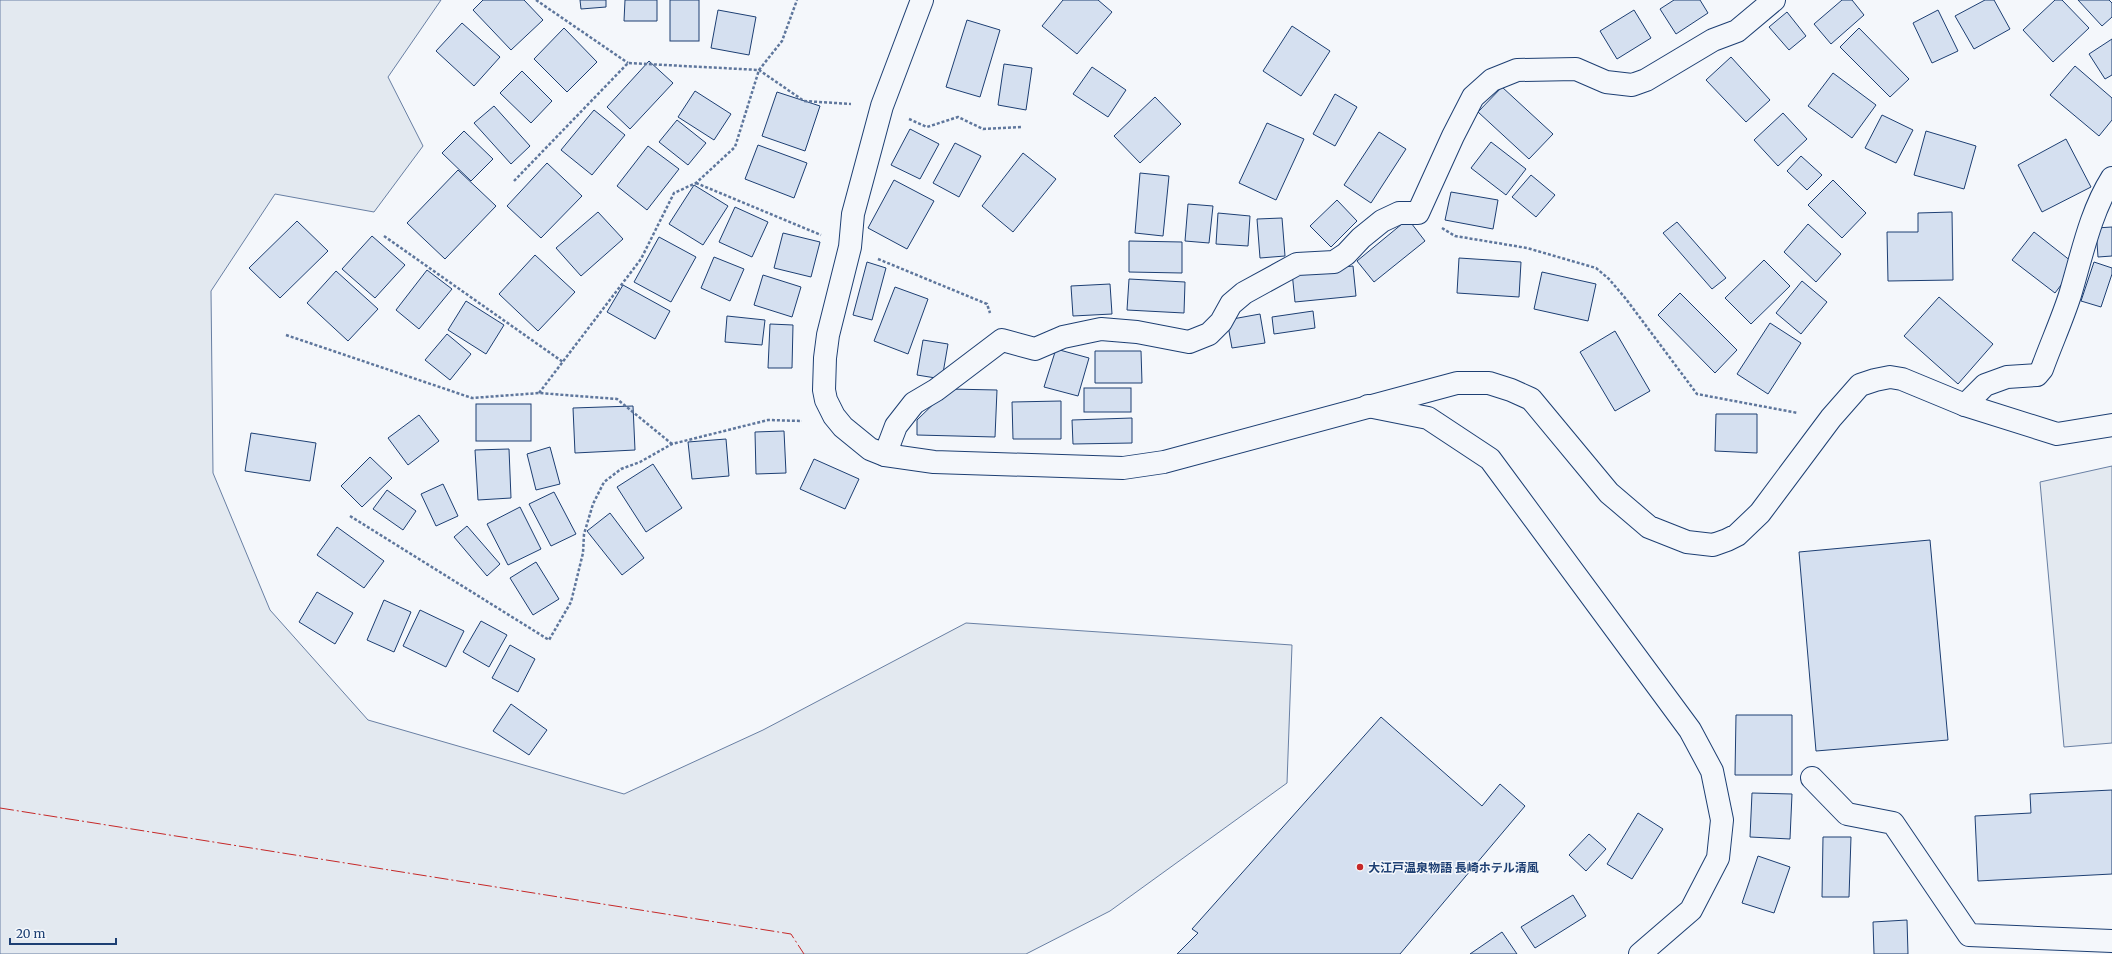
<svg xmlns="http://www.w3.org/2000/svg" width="2112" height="954" viewBox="0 0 2112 954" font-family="Merriweather,'Noto Sans JP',serif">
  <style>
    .green { fill: #e3e9f0; stroke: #687fa3 }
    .building { fill: #d5e0f0; stroke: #1d3f73 }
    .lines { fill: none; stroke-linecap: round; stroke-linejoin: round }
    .street-casing { stroke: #1d3f73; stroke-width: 24 }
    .secondary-casing { stroke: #1d3f73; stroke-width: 24 }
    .path { stroke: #5e769c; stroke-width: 2.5; stroke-dasharray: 3 2; stroke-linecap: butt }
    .street { stroke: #f4f7fb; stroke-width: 22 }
    .secondary { stroke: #f4f7fb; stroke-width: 22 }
    .power { stroke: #c62828; stroke-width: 1; stroke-dasharray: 14 3 2 3; stroke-linecap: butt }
    .poi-dot { fill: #c62828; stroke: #f4f7fb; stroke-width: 1.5 }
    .labels { text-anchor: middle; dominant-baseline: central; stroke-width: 3; stroke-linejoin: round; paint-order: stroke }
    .poi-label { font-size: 12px; font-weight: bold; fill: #1d3f73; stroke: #f4f7fb; text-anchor: start }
  </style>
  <rect width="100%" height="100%" fill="#f4f7fb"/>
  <g class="green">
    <path d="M0,0h441l-53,77 35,69 -49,66 -99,-18 -64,97 2,182 57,137 98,110 256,74 139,-64 203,-107 326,22 -5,138 -177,128 -84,43h-1026z"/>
    <path d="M2112,466v277l-48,4 -24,-265z"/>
  </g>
  <g class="building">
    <path d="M483,0h41l19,20 -32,30 -38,-40z"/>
    <path d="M580,0h26v7l-25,2z"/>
    <path d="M625,0h32v21h-33z"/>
    <rect x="670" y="0" width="29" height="41"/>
    <path d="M1063,0h35l14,12 -35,42 -35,-28z"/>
    <path d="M1674,0h26l8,13 -32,21 -16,-25z"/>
    <path d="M1842,0h10l12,15 -33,29 -17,-20z"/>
    <path d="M1985,0h9l16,29 -36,20 -19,-33z"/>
    <path d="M2055,0h7l27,28 -36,34 -30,-32z"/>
    <path d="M2078,0h31l3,3v14l-10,9z"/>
    <path d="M718,10l38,7 -7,38 -38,-7z"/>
    <path d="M1634,10l17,28 -34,21 -17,-28z"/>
    <path d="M1938,10l20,41 -26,12 -19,-40z"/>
    <path d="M1787,12l19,24 -17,14 -20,-23z"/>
    <path d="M967,20l33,10 -20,67 -34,-10z"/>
    <path d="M462,23l38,34 -26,29 -38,-35z"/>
    <path d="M1292,26l38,25 -29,45 -38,-25z"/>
    <path d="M564,28l33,34 -30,30 -33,-33z"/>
    <path d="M1859,28l50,51 -19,18 -50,-50z"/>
    <path d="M2112,39v36l-7,4 -16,-25z"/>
    <path d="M1731,57l39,43 -24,22 -40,-42z"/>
    <path d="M649,61l24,22 -43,46 -23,-22z"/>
    <path d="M1004,64l28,4 -6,42 -28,-5z"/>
    <path d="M2075,66l37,32v22l-13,16 -49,-41z"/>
    <path d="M1092,67l34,23 -18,27 -35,-23z"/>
    <path d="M522,71l30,30 -21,22 -31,-30z"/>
    <path d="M1833,73l43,32 -24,33 -44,-32z"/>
    <path d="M1502,87l51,47 -24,25 -51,-47z"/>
    <path d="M695,91l36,23 -17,26 -36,-23z"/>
    <path d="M777,92l43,14 -15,45 -43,-15z"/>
    <path d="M1335,94l22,13 -22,39 -22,-12z"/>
    <path d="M1155,97l26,27 -41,39 -26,-27z"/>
    <path d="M494,106l36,40 -19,18 -37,-41z"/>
    <path d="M594,110l31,25 -33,40 -31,-25z"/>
    <path d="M1783,113l24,26 -29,27 -24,-26z"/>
    <path d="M1882,115l31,15 -17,33 -31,-15z"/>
    <path d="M677,120l29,23 -18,22 -29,-23z"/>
    <path d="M1267,123l37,16 -28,61 -37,-17z"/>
    <path d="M910,129l29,15 -19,35 -29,-14z"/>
    <path d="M464,131l29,28 -22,22 -29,-28z"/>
    <path d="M1926,131l50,15 -12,43 -50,-14z"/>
    <path d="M1379,132l27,17 -35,54 -27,-18z"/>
    <path d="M2066,139l25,48 -49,25 -24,-47z"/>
    <path d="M1491,142l35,27 -20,26 -35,-27z"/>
    <path d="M955,143l26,13 -22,41 -26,-14z"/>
    <path d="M758,145l49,18 -13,35 -49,-19z"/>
    <path d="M648,146l31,23 -32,41 -30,-24z"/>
    <path d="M1023,153l33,26 -43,53 -31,-26z"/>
    <path d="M1801,156l21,19 -15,15 -20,-19z"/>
    <path d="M547,163l35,33 -41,42 -34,-32z"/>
    <path d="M458,170l38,36 -51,53 -38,-36z"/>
    <path d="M1140,173l29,3 -6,60 -28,-3z"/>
    <path d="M1531,175l24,20 -19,22 -24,-20z"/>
    <path d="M894,180l40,21 -27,48 -39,-21z"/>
    <path d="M1833,180l33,33 -24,25 -34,-33z"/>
    <path d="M694,185l34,21 -25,39 -34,-21z"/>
    <path d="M1451,192l47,8 -5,29 -48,-9z"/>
    <path d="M1337,200l20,21 -26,26 -21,-21z"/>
    <path d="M1188,204l25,2 -4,37 -24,-2z"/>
    <path d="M735,207l33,15 -16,35 -33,-15z"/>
    <path d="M598,212l25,27 -42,37 -25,-28z"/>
    <path d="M1952,212l1,68 -65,1 -1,-49h31v-19z"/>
    <path d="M1218,213l32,3 -2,30 -32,-2z"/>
    <path d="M1282,218l3,38 -25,2 -3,-39z"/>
    <path d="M1408,219l17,22 -51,41 -17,-21z"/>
    <path d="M297,221l31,30 -48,47 -31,-30z"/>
    <path d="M1677,222l49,56 -14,11 -49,-56z"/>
    <path d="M1808,224l33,30 -25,28 -32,-30z"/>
    <path d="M2112,227v29l-14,1 -2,-29z"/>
    <path d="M2034,232l42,33 -21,28 -43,-33z"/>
    <path d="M783,233l37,9 -9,35 -37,-9z"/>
    <path d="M372,236l33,29 -30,33 -33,-29z"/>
    <path d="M659,237l37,20 -25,45 -37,-20z"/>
    <path d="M1129,241l53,1v31l-53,-1z"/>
    <path d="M535,255l40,37 -37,39 -39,-37z"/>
    <path d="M714,257l30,12 -14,32 -29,-13z"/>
    <path d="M1459,258l62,4 -2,35 -62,-4z"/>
    <path d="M1764,260l26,26 -39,38 -26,-26z"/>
    <path d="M867,262l19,6 -14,52 -19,-5z"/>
    <path d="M2094,262l18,6v6l-11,33 -20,-6z"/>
    <path d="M1353,266l3,30 -61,6 -3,-30z"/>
    <path d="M427,270l25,19 -33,40 -23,-19z"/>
    <path d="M336,271l42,38 -30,32 -41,-38z"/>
    <path d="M1542,272l54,12 -8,37 -54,-12z"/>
    <path d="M763,275l38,12 -9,30 -38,-12z"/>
    <path d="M1129,279l56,3 -1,31 -57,-3z"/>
    <path d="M1802,281l25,21 -26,32 -25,-21z"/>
    <path d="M1110,284l2,30 -39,2 -2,-30z"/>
    <path d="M623,285l47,26 -15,28 -48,-27z"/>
    <path d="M895,287l33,12 -20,55 -34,-13z"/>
    <path d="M1680,293l57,57 -22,23 -57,-58z"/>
    <path d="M1939,297l54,47 -35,40 -54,-48z"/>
    <path d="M466,301l38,24 -18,29 -38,-24z"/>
    <path d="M1313,311l2,17 -41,6 -2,-17z"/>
    <path d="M1260,314l5,29 -33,5 -5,-28z"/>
    <path d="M727,316l38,4 -3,25 -37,-3z"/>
    <path d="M1770,323l31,20 -33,51 -31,-20z"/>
    <path d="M770,324l23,1 -1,43h-24z"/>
    <path d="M1615,331l35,60 -35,20 -35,-59z"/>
    <path d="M447,334l24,20 -21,26 -25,-20z"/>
    <path d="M923,340l25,4 -6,35 -25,-4z"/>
    <path d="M1056,349l33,9 -11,38 -34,-9z"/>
    <path d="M1095,351h46l1,32h-47z"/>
    <rect x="1084" y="388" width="47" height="24"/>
    <path d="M949,389l48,1 -2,47 -78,-2v-15z"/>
    <path d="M1061,401v38h-48l-1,-37z"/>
    <rect x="476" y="404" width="55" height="37"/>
    <path d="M633,406l2,44 -60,3 -2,-45z"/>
    <path d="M1716,414h41v39l-42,-2z"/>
    <path d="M419,415l20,26 -31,24 -20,-27z"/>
    <path d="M1132,418v25l-59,1 -1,-24z"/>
    <path d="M784,431l2,42 -30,1 -1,-42z"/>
    <path d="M251,433l65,10 -6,38 -65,-10z"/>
    <path d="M726,439l3,37 -37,3 -4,-37z"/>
    <path d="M550,447l10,37 -24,6 -9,-36z"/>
    <path d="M509,449l2,49 -33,2 -3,-50z"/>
    <path d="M370,457l22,21 -30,29 -21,-21z"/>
    <path d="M814,459l45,20 -14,30 -45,-20z"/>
    <path d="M653,464l29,44 -36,24 -29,-45z"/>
    <path d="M443,484l15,32 -22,10 -15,-32z"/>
    <path d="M387,490l29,21 -13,19 -30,-21z"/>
    <path d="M554,492l22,42 -25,12 -22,-42z"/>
    <path d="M520,507l21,42 -33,16 -21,-41z"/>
    <path d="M610,513l34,45 -22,17 -35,-44z"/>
    <path d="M467,526l33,38 -13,12 -33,-39z"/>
    <path d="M337,527l47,34 -20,27 -47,-33z"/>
    <path d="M1930,540l18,200 -132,11 -17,-199z"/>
    <path d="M536,562l23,37 -26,16 -23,-37z"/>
    <path d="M317,592l36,21 -18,31 -36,-22z"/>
    <path d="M384,600l27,12 -17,40 -27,-12z"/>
    <path d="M420,610l44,21 -18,36 -43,-21z"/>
    <path d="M481,621l26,14 -18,32 -26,-15z"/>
    <path d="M510,645l25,14 -17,33 -26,-14z"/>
    <path d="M511,704l36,26 -18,25 -36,-24z"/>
    <path d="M1736,715h56v60h-57z"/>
    <path d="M1381,717l101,89 18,-22 25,22 -125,148h-223l21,-21 -6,-4z"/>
    <path d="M2112,790v84l-134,7 -3,-65 56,-3 -1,-19z"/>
    <path d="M1752,793l40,1 -2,45 -40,-2z"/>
    <path d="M1638,813l25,16 -31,50 -25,-15z"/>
    <path d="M1589,834l17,15 -20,22 -17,-16z"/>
    <path d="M1823,837h28l-2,60h-27z"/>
    <path d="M1758,856l32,11 -16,46 -32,-10z"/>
    <path d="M1573,895l13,21 -51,32 -14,-21z"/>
    <path d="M1907,920l1,34h-34l-1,-32z"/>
    <path d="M1502,932l15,22h-47z"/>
  </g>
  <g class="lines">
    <g class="street-casing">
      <g id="street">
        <path d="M922,0l-40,106 -29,108 -3,33 -22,88 -3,23 -1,32 2,10 8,16 9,11 27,22 15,6 49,7 189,6 41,-6 293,-79h32l22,7 20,9 78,94 40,34 38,15 26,3 14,-5 10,-5 23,-22 71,-95 29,-33 15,-5 15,-3 12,2 63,26 92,29 55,-9"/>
        <path d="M1965,405l20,-20 22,-8 30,-2 5,-6c9,-25 20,-49 28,-74 12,-40 20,-82 42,-117"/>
        <path d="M885,455l11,-29 18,-23 22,-13 66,-50 33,9 28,-12 38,-8 36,3 52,10 20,-8 12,-12 10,-18 13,-11 53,-29 37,-2 12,-8 15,-16 21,-17 17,-8h19l35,-77 20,-39 19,-17 25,-10 59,-1 30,13 26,3 14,-5 67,-40 24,-9 37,-31"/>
        <path d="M1812,778l35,36 46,9 76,112 143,6"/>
      </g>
    </g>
    <g class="secondary-casing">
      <path id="secondary" d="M1368,406l60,12 62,41 200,271 22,41 10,49 -4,38 -27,52 -51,44"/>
    </g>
    <g class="path">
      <path d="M536,0l92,63"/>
      <path d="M909,119l18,8 31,-10 25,12 38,-2"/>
      <path d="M514,181l114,-118 131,7 45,31 47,3"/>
      <path d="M696,183l125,52"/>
      <path d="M1442,228l13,8 72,12 69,20 13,11 17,20 71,95 101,19"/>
      <path d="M384,236l179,126"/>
      <path d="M878,259l109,45 3,9"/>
      <path d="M286,335l186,63 67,-5 78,6 55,45"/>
      <path d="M539,393l102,-134 33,-66 22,-10 39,-36 24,-77 23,-29 15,-41"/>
      <path d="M350,516l199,124 22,-38 12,-49 1,-19 9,-30 11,-22 17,-13 19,-7 32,-18 96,-24 34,1"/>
    </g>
    <use href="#street" class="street"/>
    <use href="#secondary" class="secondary"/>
    <path class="power" d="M0,808l791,126 13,20"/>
  </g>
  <circle class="poi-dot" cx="1360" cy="867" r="4"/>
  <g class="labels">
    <g class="poi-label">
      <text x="1368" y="867">大江戸温泉物語 長崎ホテル清風</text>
    </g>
  </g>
  <path d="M10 938v6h106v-6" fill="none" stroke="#1d3f73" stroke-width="2"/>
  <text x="16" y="938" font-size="12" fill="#1d3f73" stroke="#f4f7fb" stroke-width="3" paint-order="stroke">20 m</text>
</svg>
